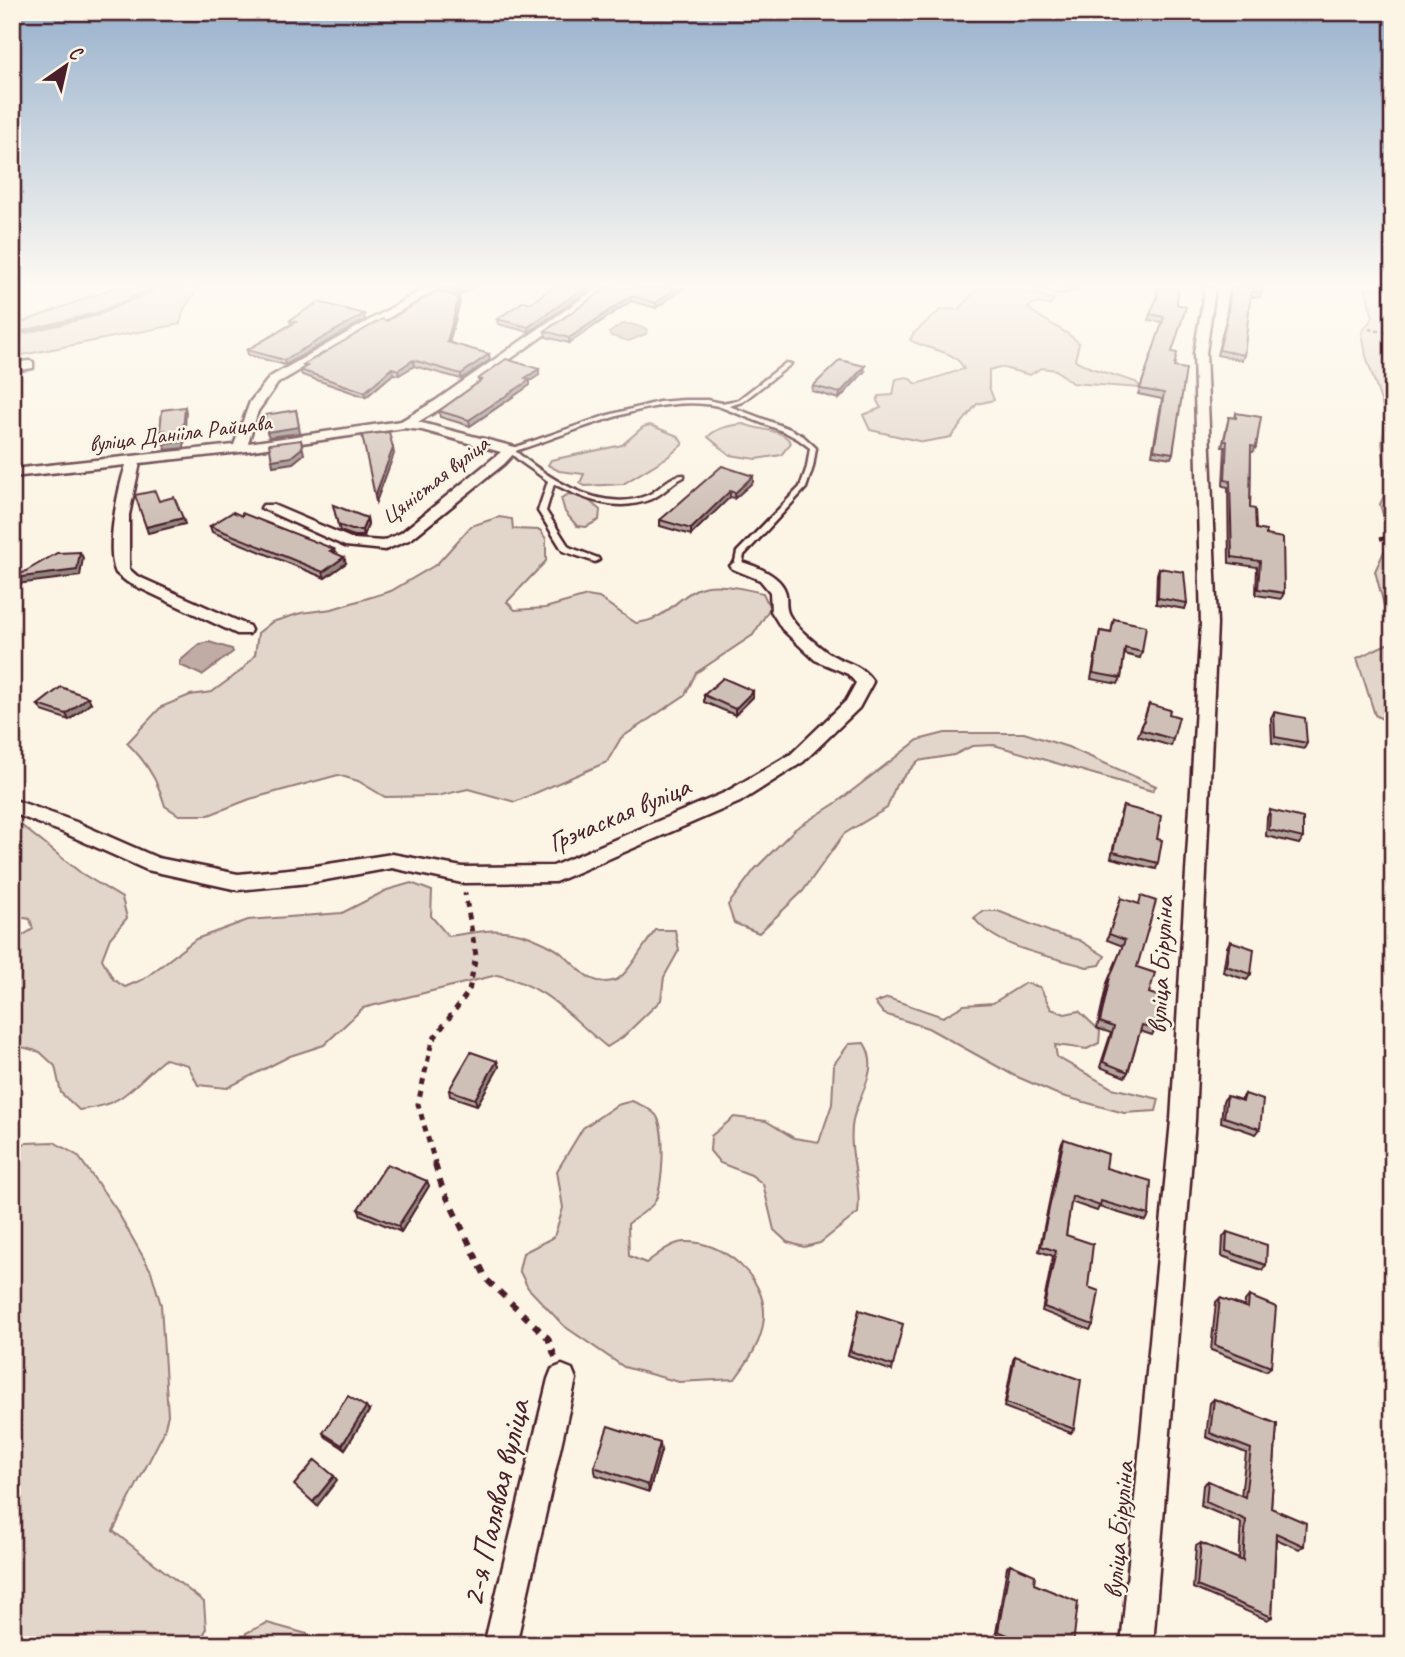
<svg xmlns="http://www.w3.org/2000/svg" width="1405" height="1657" viewBox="0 0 1405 1657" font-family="Caveat,sans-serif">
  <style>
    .green { fill: #e2d5ca; stroke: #967a7a; stroke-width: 2 }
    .water { fill: #c0aca5; stroke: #917474; stroke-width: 2 }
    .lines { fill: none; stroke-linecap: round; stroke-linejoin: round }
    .stream { stroke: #917474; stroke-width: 4.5 }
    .service-casing { stroke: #4a1f2b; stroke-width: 5 }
    .minor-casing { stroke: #4a1f2b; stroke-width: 5 }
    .path-far3 { stroke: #4a1f2b; stroke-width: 2.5; stroke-dasharray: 3.5 3.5; stroke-linecap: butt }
    .path-far2 { stroke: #4a1f2b; stroke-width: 3.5; stroke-dasharray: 4.5 4.5; stroke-linecap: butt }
    .path-far1 { stroke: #4a1f2b; stroke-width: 5; stroke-dasharray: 6 6; stroke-linecap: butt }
    .path { stroke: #4a1f2b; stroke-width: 6; stroke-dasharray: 8 8; stroke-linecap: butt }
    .service { fill: #fcf5e5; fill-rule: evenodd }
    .minor { fill: #fcf5e5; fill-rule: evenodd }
    .wall { fill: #b2a59d; stroke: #4a1f2b; stroke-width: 2 }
    .shaded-wall { fill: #918680; stroke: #4a1f2b; stroke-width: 2 }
    .building { fill: #cfc0b7; stroke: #4a1f2b; stroke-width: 2 }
    .labels { text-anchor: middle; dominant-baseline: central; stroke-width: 5; stroke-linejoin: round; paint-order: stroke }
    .far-street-label { font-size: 23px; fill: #4a1f2b; stroke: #fcf5e5 }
    .street-label { font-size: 28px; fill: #4a1f2b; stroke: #fcf5e5 }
    .near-street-label { font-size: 33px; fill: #4a1f2b; stroke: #fcf5e5 }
  </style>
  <rect width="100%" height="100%" fill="#fcf5e5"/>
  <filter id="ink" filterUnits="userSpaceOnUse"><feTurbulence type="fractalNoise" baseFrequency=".0143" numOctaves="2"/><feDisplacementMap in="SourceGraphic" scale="14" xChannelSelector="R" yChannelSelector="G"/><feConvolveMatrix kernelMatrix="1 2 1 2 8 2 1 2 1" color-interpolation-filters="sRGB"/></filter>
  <g filter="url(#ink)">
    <g class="green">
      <path d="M114,288h84l-14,21 -4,15 -168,33v-31z"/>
      <path d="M978,288h34l42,11 -4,6 -16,-2 -6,5c16,14 36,20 51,35l-4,17 16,8 45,14 5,6 -69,-5 -16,-13 -15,-2 -11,7 -30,-8 -11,3v17l5,13 -17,4 -26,33 -28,5 -53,-12 -7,-15 18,-7 -4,-7 2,-5 14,-1 3,-16 11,-2 10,7 47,-15c-9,-20 -36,-18 -54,-29l3,-6 27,-24 19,-1z"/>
      <path d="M1365,288h28v8l-3,2 3,6v335l-18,-68 15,-32 -10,-35 8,-16 -6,-45 4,-27 -20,-60 -4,-24 11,-15z"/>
      <path d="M744,424c16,7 38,4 47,19l-10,12 -25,4 -26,-4 -22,-18c8,-10 24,-12 36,-13z"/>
      <path d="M650,425l28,11 5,8 -14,12 -46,28 -38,2 -5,-3 4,-9 -25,-3 -11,-6 3,-5 71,-15 21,-18z"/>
      <path d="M569,494l17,4 14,12 -1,10 -13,7 -9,-1 -12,-14 -4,-14z"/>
      <path d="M499,517l13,2 1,10 27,1 6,9v22l-39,41 8,8 30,-2 42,-12 12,2 37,25c31,-3 37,-23 61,-34 19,-8 47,0 66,4l7,15 -17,27 -57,38 -11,22 -64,43 -14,24 -92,40 -47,-13 -31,7 -52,1 -27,-16 -20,-6 -88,24 -41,16h-30l-14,-9c-7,-26 -19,-45 -38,-63l34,-36 29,-12 22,-3 30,-22 13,-15 3,-22 14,-11 29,-9 31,-4 59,-18 46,-27 34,-38z"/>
      <path d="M1393,641v111l-5,-30 -13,-7 -18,-57z"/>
      <path d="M945,733h79l44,14 88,39 -4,5 -158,-46 -22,1 -18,9 -36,6 -22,24 -9,23 -43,26 -41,57 -44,42 -25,-10 -6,-18 27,-36 40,-40 41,-26 82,-63z"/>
      <path d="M12,823l10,3 59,47 41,25 5,20 -17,20 -8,21 11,20 12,8 19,-8 52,-40 52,-19 94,-7 45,-23 24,-7 21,8 -1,25 17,20c30,-4 50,-10 80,0 10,4 25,10 33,17 18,14 30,36 55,27 11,-4 30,-39 40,-50h19l4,20 -15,27 -3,23 -38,37 -16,10c-39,-31 -58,-61 -110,-72l-134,33 -39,37 -34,11 -63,32 -29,-3 -10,-20 -23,-6c-36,28 -36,45 -86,51l-18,-17 -6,-27 -15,-14 -18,-5 -10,6v-111l21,-13 -3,-10 -18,-3z"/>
      <path d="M983,911h15l55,22 26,7 26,16 -5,9 -13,2c-36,-11 -90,-18 -113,-49z"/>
      <path d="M1025,983l15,4 11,22 14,5 14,-3 21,20 -1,12 -12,6 -32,-4 2,12 55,31 47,11 -3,12 -32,2 -65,-18 -46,-20 -85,-47 -44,-14 -9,-11 13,-5 55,19 21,-12 29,-2z"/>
      <path d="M864,1043c17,26 -5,50 -11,77 -6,32 9,62 5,93l-38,30 -16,4 -17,-5 -13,-12 -11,-46 -12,-9 -31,-12 -10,-12 1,-15 23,-19 32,4 28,17 25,4 13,-38 2,-40 15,-20z"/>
      <path d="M632,1101c9,4 18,7 24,14 10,13 8,74 -2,88 -6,8 -18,14 -26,21l1,32 17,7c11,-8 24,-20 38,-21 38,-2 82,35 80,74 -1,25 -15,44 -29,63l-56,3 -55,-15 -60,-41 -36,-38 -9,-18 4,-17 31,-16 9,-29 -6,-37 26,-43 34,-23z"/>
      <path d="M54,1142l24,14 38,53 35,62 10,34 7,110 -5,19 -50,97 91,71 2,28 -8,15h-186v-496l14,-6z"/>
      <path d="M267,1623l40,11 12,11h-75l2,-12z"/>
    </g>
    <g class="water">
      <path d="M622,324h9l16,5 -1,5 -17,7 -18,-5 -2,-3z"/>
      <path d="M209,642l23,7 1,3 -31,23 -22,-10v-4l20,-17z"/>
    </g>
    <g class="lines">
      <path class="stream" d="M12,335l85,-21 60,-26"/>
      <g class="service-casing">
        <path id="service" d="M786,363l5,1 -49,38 -13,4 61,23 13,7 13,12 -3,19 -7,21 -62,67 -3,13h-3l-4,-2 3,-14 63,-65 7,-20 3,-19 -12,-9 -13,-7 -67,-26c-61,-14 -145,27 -203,45 33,27 88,64 133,44 13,-6 21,-20 36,-20v2c-12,5 -20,17 -33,22 -33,14 -66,1 -97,-15l-8,27 23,36 29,11 1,2 -4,2 -32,-11 -25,-40 10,-30 -27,-19 -14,-12 98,-34 54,-14 25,-2h23l15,3 16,-3z"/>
      </g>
      <g class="minor-casing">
        <g id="minor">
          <path d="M426,288h13l-161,95 -20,28 -10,32 153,-22 34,-20 162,-113h13l-167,119 -25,15 97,25 2,3 -13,14 -93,75 -26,11 -40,-4 -84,-38 2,-3h10l80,34 30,2 18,-8 100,-81 -79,-22 -18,-2 -164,24 -100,11 -11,52v54l8,7 112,50 2,4 -2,4h-12l-110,-52 -11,-9c-11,-23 2,-84 10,-108l-114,12v-8l222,-24 16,-43 20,-25z"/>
          <path d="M1037,288h41l-20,5z"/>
          <path d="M1205,288h10l-9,65 11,271 -22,496 -42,525h-32l50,-525 30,-496 -7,-271z"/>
          <path d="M29,361l4,1v6l-21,3v-8z"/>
          <path d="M738,561c16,4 44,14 48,33 1,7 -1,14 3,21 8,14 23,25 35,35 18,14 35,11 49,32l-14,26 -56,54 -63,40 -185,80 -93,1 -70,-15 -83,15 -71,7 -91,-20 -85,-38 -50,-19v-14l64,23 82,36 80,16 71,-7 83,-13 70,13 91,-1 173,-74 65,-38 55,-53 10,-18 -8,-9 -33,-14 -33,-31 -11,-18 -1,-19 -10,-12 -27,-11 -3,-3 3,-3z"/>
          <path d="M562,1365l10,4 4,10 -60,266h-32l64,-266 4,-10z"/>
        </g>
      </g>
      <path class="path-far3" d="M1369,329l24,5"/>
      <path class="path-far2" d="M1380,539l13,-3"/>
      <path class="path-far1" d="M436,1166l-18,-62 14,-63 37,-50 7,-35 -11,-63"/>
      <path class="path" d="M435,1164l7,23 45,93 61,58 7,19"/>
      <use href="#service" class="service"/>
      <use href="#minor" class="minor"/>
    </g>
    <g class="wall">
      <path d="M437,288h35l-14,9 2,5 -11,40 41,18 -29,19 -47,-13 -15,9 -6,-1 -27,23 -64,-22 -2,-5 4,-2 -1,-3 84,-44 50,-30z"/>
      <path d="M607,288h77l-28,20 -25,-7 -62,42 -23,-6 -1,-6z"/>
      <path d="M1157,288h21l-6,64 2,15 -1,86 -2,5 -19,-3 10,-56 -24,-5 25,-72 -15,-2 8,-20z"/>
      <path d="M1230,288h32l-2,9h-10l-6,58 -2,5 -25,-5 8,-32z"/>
      <path d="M531,303l-2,29 -31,-8 -1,-5z"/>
      <path d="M364,314l1,6 -80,45 -37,-10 -1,-5 44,-26 -1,-4z"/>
      <path d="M864,372l-25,27 -27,-8 1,-5z"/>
      <path d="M539,375l-9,6v4l-60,41 -30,-9 -1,-6 40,-29 -1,-3z"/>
      <path d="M1236,413l20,34 -3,5h-2l-1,56 6,21 10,6 18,58 -3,6 -25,-4 1,-28 -28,-4 -1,-76 -5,-1 2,-39h-3l7,-30 6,1z"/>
      <path d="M753,482l-18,16 -5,-1 -39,38 -31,-9v-6z"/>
      <path d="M333,505l34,13 1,6 -4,12h-10l-14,-5z"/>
      <path d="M210,526l124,23 1,4 11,10 -21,15 -113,-46z"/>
      <path d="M1159,568l28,35 -2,6 -29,-5 1,-30z"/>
      <path d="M1114,619l28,33 -2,6 -16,-4 -3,24 -3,6 -27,-5 9,-48 11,2z"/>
      <path d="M753,691v6l-18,18 -31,-13v-7z"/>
      <path d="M88,697l3,6 -22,17 -27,-9 -4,-6z"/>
      <path d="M1149,704l20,10 4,25 -2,7 -33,-10z"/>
      <path d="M1274,712l33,31 -3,6 -32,-6 -1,-25z"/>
      <path d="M1123,806l34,33 1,24 -2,6 -45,-11 10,-46z"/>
      <path d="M1270,810l33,28 -4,6 -33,-8 1,-19z"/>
      <path d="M1121,898l16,69 12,26 6,36 -3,6 -12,-4 -12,41 -3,5 -25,-10 11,-34 -14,-5 10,-45 16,-37 -16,-6z"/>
      <path d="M1230,941l21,33 -4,6 -24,-8 4,-25z"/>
      <path d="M497,1061l2,6 -22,38 -27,-9 -1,-6z"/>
      <path d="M1245,1094l15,35 -4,5 -35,-12 2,-21 4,-5 14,4z"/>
      <path d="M1064,1139l42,29 43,47 -3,6 -47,-14 -2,4 -26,-9 -5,33 22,52 5,38 -3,5 -48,-19 11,-55 -14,-5 22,-106z"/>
      <path d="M427,1181l2,5 -28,46 -40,-17 -3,-6z"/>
      <path d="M1227,1232l39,33 -4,5 -40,-14 1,-19z"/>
      <path d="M1249,1296l22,71 -5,4 -55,-21 5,-48 4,-4 24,9 1,-6z"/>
      <path d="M859,1310l34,56 -1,5 -44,-16z"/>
      <path d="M1015,1356l59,73 -3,4 -67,-26 9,-47z"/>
      <path d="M1214,1399l63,25 -6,84 33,38 -5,3 -23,-10 -4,78 -5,3 -74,-32 3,-42 5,-3 38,16 2,-36 -40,-17 2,-21 5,-4 33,15 5,-43 -40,-16 4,-34z"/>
      <path d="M369,1411l-24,38 -19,-12 -3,-4z"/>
      <path d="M661,1451l-12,41 -53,-17 -2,-8z"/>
      <path d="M1010,1564l24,20 39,61h-51l-26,-12 11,-66z"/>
    </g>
    <g class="shaded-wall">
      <path d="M462,288h10l-15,9v-5z"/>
      <path d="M584,288h8l-63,44 -1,-5z"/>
      <path d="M676,288h8l-28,20v-5z"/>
      <path d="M631,296v5l-62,42v-5z"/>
      <path d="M459,297l1,5 -12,45 -1,-5z"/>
      <path d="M364,314l1,6 -80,45 -1,-5z"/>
      <path d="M489,354l1,6 -29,19v-5z"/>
      <path d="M413,360l1,6 -15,9 -1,-5z"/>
      <path d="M865,366l-1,6 -25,27 1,-6z"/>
      <path d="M392,368l1,6 -27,23 -1,-5z"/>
      <path d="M539,369v6l-9,6v4l-60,41 -1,-6 56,-42z"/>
      <path d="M185,407l1,5 -2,36 -18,2 -2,-6z"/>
      <path d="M296,410l4,23 -31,4 -2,-5z"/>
      <path d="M301,440l3,14 -11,9 -20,3 -1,-6z"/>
      <path d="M393,448l1,6 -18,48 -1,-6z"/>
      <path d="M753,476v6l-18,16v-5z"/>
      <path d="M730,491v6l-39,38v-6z"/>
      <path d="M183,518l2,6 -37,9 -2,-6z"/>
      <path d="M367,518l1,6 -4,12 -2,-6z"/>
      <path d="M80,552l3,6 -3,18 -63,8 -3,-6z"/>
      <path d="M344,557l2,6 -21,15 -2,-6z"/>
      <path d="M14,663l4,6 -6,4v-8z"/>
      <path d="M753,691v6l-18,18v-6z"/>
      <path d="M88,697l3,6 -22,17 -3,-6z"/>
      <path d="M497,1061l2,6 -22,38 -2,-6z"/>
      <path d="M427,1181l2,5 -28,46 -3,-6z"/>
      <path d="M366,1407l3,4 -24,38 -3,-4z"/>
      <path d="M660,1443l1,8 -12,41 -1,-7z"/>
      <path d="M334,1476l3,4 -20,26 -4,-4z"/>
    </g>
    <g class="building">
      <path d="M443,288h19l-5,4z"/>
      <path d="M552,288h32l-56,39 -31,-8 27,-18 7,2z"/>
      <path d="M607,288h69l-20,15 -25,-7 -62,42 -24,-7z"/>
      <path d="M1158,288h20l-1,16 9,3 -14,45 5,1 -3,14 12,2 -13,84 -19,-3 10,-57 -24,-4 24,-72 -14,-3 7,-16z"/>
      <path d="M1231,288h31l-1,3 -10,1 -7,63 -25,-5 8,-32z"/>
      <path d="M437,291l22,6 -12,45 42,12 -28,20 -48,-14 -15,10 -6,-2 -27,24 -65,-22 7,-4 -4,-1 79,-46 5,2z"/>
      <path d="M319,302l45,12 -80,46 -37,-10 49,-28 -6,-2z"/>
      <path d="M506,359l33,10 -14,9 5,2 -61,40 -30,-9 43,-31 -4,-1z"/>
      <path d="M840,360l25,6 -25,27 -27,-7z"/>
      <path d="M185,407l-3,35 -18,2 1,-14 -5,1 2,-21z"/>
      <path d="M296,410l3,17 -32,5 -2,-17z"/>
      <path d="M1236,413l25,4 -5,30 -5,-1 -1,62 5,1 1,20 10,2v4l17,3 1,55 -26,-4 2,-28 -28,-4 -2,-76 -5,-1 2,-39h-3l5,-24 7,1z"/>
      <path d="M389,432l4,16 -18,48 -13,-61z"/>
      <path d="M301,440l1,8 -11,9 -19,3 -3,-16z"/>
      <path d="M722,466l31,10 -18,17 -5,-2 -39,38 -31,-9z"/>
      <path d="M155,491l4,10 15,-4 9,21 -37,9 -11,-32z"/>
      <path d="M333,505l34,13 -5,12h-10l-14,-5z"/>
      <path d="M233,512l9,4v-3l92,36 -4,2 14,6 -21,15 -113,-46z"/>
      <path d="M80,552l-3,18 -63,8 43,-25z"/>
      <path d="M1159,568l25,4 3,31 -29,-5z"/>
      <path d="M1114,619l32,7 -4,26 -17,-4 -4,30 -28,-5 7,-42 11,2z"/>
      <path d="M723,678l30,13 -18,18 -31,-14z"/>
      <path d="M61,687l27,10 -22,17 -28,-9z"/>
      <path d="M1149,704l21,6 -1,4 10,3 -6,22 -32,-9z"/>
      <path d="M1274,712l31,6 2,25 -32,-6z"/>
      <path d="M1123,806l38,10 -4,23 5,1 -4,23 -45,-11z"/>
      <path d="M1270,810l33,8v20l-34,-8z"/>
      <path d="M1141,896l15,5 -19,66 18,6 -6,20 12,4 -6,32 -13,-4 -14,47 -25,-10 11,-35 -14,-5 10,-45 15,-37 -16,-6 12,-36 18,6z"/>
      <path d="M1230,941l24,8 -3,25 -25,-8z"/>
      <path d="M471,1052l26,9 -22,38 -26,-9z"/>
      <path d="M1245,1094l18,6 -3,29 -36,-12 3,-21 16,5z"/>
      <path d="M1064,1139l44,15 -2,14 45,13 -2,34 -48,-14 -1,5 -28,-10 -6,39 27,9 -5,43 11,4 -6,34 -49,-18 12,-56 -15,-5z"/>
      <path d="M387,1164l40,17 -29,45 -40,-17z"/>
      <path d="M1227,1232l40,13 -1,20 -40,-14z"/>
      <path d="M1249,1296l27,11 -5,60 -56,-22 5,-47 28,10z"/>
      <path d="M859,1310l44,14 -10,42 -43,-15z"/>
      <path d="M1015,1356l66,24 -7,49 -68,-26z"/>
      <path d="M348,1396l18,11 -24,38 -19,-12z"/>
      <path d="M1214,1399l63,25 -6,84 35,15 -2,23 -28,-13 -4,84 -75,-31 4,-43 42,18 3,-41 -40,-18 2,-21 37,16 6,-48 -41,-16z"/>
      <path d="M608,1426l52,17 -12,42 -54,-18z"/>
      <path d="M315,1460l19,16 -21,26 -19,-17z"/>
      <path d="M1010,1564l25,11 -1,9 44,18 -5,43h-42l-33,-14z"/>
    </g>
  </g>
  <linearGradient id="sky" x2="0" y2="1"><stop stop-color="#98b1cd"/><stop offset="0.55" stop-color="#fefaf3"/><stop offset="1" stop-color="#fefaf3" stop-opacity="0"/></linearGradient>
  <rect width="1405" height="520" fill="url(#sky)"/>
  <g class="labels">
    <g class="far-street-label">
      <text transform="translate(180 433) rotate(-7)">вуліца Данііла Райцава</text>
      <text transform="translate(435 480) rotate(-38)">Цяністая вуліца</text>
    </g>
    <g class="street-label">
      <text transform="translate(619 814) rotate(-23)">Грэчаская вуліца</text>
      <text transform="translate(1160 965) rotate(-87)">вуліца Біруліна</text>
      <text transform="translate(1118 1530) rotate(-85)">вуліца Біруліна</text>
    </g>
    <g class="near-street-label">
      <text transform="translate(495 1503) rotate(-77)">2-я Палявая вуліца</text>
    </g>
  </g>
  <rect width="1405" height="1657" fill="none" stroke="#fcf5e5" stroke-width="42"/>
  <rect x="21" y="21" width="1363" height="1615" fill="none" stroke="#4a1f2b" stroke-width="2.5" filter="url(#ink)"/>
  <g transform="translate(66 66) rotate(34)" stroke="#fcf5e5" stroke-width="5" paint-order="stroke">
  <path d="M0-5L12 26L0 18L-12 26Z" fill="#4a1f2b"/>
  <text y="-10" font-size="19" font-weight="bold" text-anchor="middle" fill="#4a1f2b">С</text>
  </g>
</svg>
